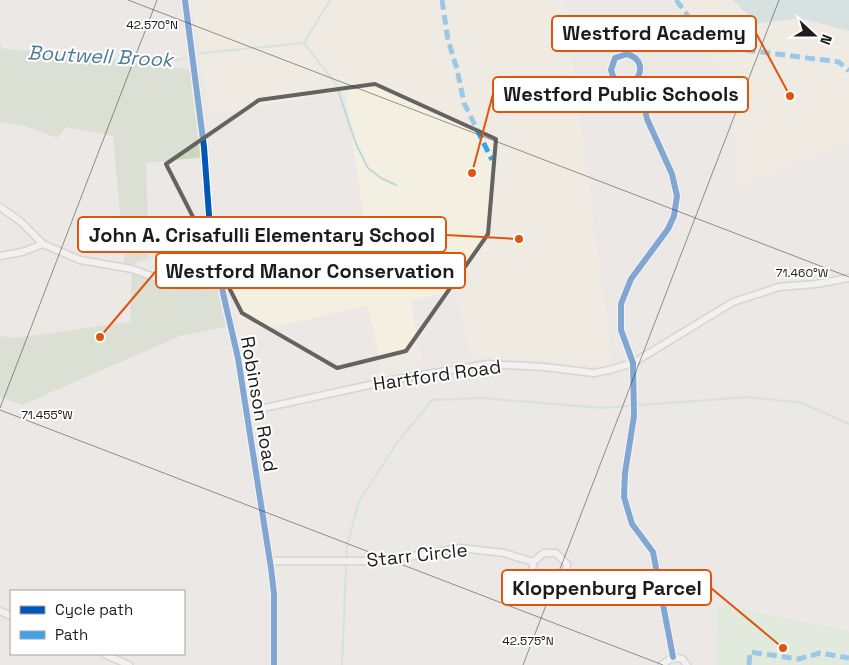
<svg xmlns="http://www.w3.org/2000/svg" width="849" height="665" viewBox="0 0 849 665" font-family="'Space Grotesk',sans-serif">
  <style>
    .education { fill: #f4f0e1 }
    .forest { fill: #cbd6bd }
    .park { fill: #d8eed3 }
    .water { fill: #bcdada }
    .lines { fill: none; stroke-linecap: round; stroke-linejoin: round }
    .stream { stroke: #bcdada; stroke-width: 2 }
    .minor-casing { stroke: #bebdbb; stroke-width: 9 }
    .minor { stroke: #fcfcfb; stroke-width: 6 }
    .quiet { stroke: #3da2ea; stroke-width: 5; stroke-dasharray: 10 5; stroke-linecap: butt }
    .cycleway-casing { stroke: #fff; stroke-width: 9 }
    .cycleway { stroke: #0057b8; stroke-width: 6 }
    .marked { fill: none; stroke: #646362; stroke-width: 4; stroke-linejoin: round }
    .ticks { fill: none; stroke: #1c1c1c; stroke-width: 1; stroke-opacity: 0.45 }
    .labels { text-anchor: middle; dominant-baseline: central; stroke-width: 4; stroke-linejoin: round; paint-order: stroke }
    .street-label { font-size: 19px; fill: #1c1c1c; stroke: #fff }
    .water-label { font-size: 20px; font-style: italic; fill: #4c7c94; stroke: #fff }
    .ticks-label { font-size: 12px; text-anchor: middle; fill: #1c1c1c; stroke: #fff; stroke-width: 4; stroke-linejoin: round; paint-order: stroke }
    .leader { fill: none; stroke: #de560d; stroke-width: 2 }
    .callout-dot { fill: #de560d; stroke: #fff; stroke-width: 2 }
    .callout { fill: #fff; stroke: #de560d; stroke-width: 2 }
    .callout-label { font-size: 20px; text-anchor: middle; font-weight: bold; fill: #1c1c1c }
  </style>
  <rect width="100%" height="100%" fill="#ebe8e5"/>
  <g class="education">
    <path d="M192,0h372l48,361 -11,6 -79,-9h-50l-17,-67 -45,10 13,63 -41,9 -14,-68 -128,30 -16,-76 142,-27 -21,-141 -136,23z"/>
    <path d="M672,0h177v141l-110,46 -4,-46 -10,-42 12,-7z"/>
  </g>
  <g class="forest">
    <path d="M0,48l194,22 11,87 -59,6 3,95 -24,9 -12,-131 -47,-9 -9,11 -32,-12 -25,-4z"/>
    <path d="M132,269l50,17 38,-4 11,44 -51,10 -158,69 -22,-8v-61l14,2 116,-16z"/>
  </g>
  <path class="park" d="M717,604l132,27v34h-133z"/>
  <path class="water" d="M733,0h116v31l-50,-13 -42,6z"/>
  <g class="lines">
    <g class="stream">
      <path d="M304,43l32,41 20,60 12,24 13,10 15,7"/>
      <path d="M0,44l1,7c31,3 169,18 189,5"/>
      <path d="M193,54l111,-11 26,-43"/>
      <path d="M639,405l111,-8 52,6 47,21"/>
      <path d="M342,665l5,-119 12,-45 38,-58 35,-43 49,-2 121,10 26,-2"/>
    </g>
    <g class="minor-casing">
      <g id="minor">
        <path d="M185,0l19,147 5,68 14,78 15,65 33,210 3,26v71"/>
        <path d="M635,81l-12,3 -9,-5 -3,-9 4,-12 12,-4c14,4 17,16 8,27l6,9 6,29 25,55 5,22 -3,20 -6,13 -37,50 -10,25v26l12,33 1,53 -9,57 -1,24 8,27 21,28 20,105"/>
        <path d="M0,207l20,14 23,23 37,16 52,9 44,16 24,1 20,-4"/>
        <path d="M0,256l22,-4 21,-8"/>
        <path d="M246,412l146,-32 96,-16 56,3 50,6 15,-3 24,-7 100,-61 46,-15 37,-3 33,-6"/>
        <path d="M270,561h113l77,-13 44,5 29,9 -1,16 10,11h12l12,-9 1,-16 -11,-11h-12l-11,9"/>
        <path d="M0,611l11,5"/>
        <path d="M104,654l25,11"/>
        <path d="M662,665l11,-8 9,2 5,6"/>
      </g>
    </g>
    <use href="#minor" class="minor"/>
    <g class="quiet">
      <path d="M442,0l6,40 9,29 7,34 28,57"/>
      <path d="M676,0l28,37 34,12 101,13 10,9"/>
      <path d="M749,665l1,-13 49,7 21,-6 29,5"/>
    </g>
    <g class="cycleway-casing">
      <g id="cycleway">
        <path d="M185,0l19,147 5,68 14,78 15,65 33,210 3,26v71"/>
        <path d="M635,81l-12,3 -9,-5 -3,-9 4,-12 12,-4c14,4 17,16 8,27l6,9 6,29 25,55 5,22 -3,20 -6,13 -37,50 -10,25v26l12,33 1,53 -9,57 -1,24 8,27 21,28 20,105"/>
      </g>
    </g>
    <use href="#cycleway" class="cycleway"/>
  </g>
  <path d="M0 0H849V665H0ZM375,84l121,55 -8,95 -82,117 -69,17 -95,-55 -76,-149 93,-64z" fill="#ebe8e5" fill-opacity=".55" fill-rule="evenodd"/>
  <path class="marked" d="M375,84l121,55 -8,95 -82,117 -69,17 -95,-55 -76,-149 93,-64z"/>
  <path class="ticks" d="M128,0l721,277M0,408l157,-408M0,410l663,255M523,665l256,-665"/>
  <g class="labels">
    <g class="street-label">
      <text transform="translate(437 375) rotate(-8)">Hartford Road</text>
      <text transform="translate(259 404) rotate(80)">Robinson Road</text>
      <text transform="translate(417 555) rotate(-6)">Starr Circle</text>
    </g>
    <g class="water-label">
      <text transform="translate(100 56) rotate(3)">Boutwell Brook</text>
    </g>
  </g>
  <g class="ticks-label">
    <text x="152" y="29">42.570°N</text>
    <text x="802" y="277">71.460°W</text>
    <text x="47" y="419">71.455°W</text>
    <text x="528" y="645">42.575°N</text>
  </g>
  <path class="leader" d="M790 96L756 33M472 173L493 94M519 239L446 235M100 337L156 271M783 648L711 588"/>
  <g class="callout-dot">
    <circle cx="790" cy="96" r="5"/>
    <circle cx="472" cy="173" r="5"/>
    <circle cx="519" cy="239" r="5"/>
    <circle cx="100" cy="337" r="5"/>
    <circle cx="783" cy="648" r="5"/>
  </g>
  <g class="callout">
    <rect x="552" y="16" width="204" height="35" rx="5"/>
    <rect x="493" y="77" width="255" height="35" rx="5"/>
    <rect x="78" y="217" width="368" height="35" rx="5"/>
    <rect x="156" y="253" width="309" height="35" rx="5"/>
    <rect x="502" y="570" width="209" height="35" rx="5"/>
  </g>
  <g class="callout-label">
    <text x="654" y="40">Westford Academy</text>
    <text x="621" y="101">Westford Public Schools</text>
    <text x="262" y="242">John A. Crisafulli Elementary School</text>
    <text x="310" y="278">Westford Manor Conservation</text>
    <text x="607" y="595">Kloppenburg Parcel</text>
  </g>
  <rect x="10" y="590" width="175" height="65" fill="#ffffff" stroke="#a4a4a4"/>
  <rect x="20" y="606" width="25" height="8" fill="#0057b8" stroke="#a4a4a4"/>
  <text x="55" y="615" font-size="15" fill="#1c1c1c">Cycle path</text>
  <rect x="20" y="631" width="25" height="8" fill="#3da2ea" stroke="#a4a4a4"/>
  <text x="55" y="640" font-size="15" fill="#1c1c1c">Path</text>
  <g transform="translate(814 35) rotate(111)" stroke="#ffffff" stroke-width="4" paint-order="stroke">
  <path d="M0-4L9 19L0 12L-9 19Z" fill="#1c1c1c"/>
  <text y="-8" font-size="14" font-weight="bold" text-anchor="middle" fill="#1c1c1c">N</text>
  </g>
</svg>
